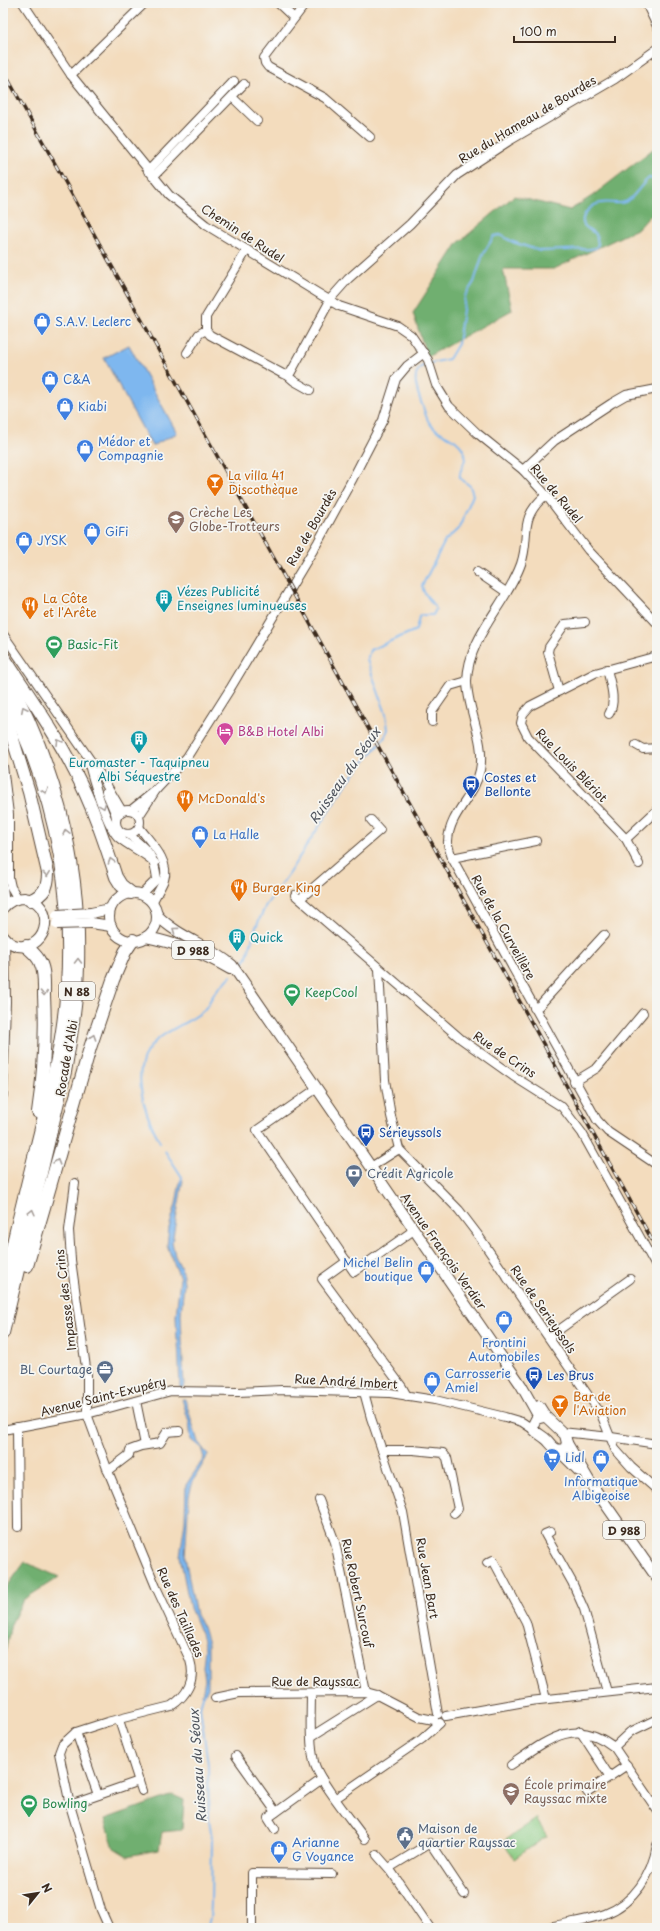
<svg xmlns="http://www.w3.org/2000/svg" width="660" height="1931" viewBox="0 0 660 1931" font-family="'Playpen Sans',sans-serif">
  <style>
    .green { fill: #8bcb82; stroke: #637a50 }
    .forest { fill: #70af70; stroke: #566c47 }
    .water { fill: #7eb7ef; stroke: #5c7086 }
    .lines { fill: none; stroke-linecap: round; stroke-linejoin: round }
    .stream { stroke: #7eb7ef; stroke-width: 2 }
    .minor-casing { stroke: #574536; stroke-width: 10 }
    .major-casing { stroke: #574536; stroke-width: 12 }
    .highway-casing { stroke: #574536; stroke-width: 14 }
    .minor { stroke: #fff; stroke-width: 8 }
    .major { stroke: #fff; stroke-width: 10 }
    .highway { stroke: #fff; stroke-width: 12 }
    .rail-casing { stroke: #3b2a1e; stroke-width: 3.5 }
    .rail { stroke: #f6f6f2; stroke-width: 2; stroke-dasharray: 6; stroke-linecap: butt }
    .major-bridge-casing { stroke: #574536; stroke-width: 12; stroke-linecap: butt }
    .major-bridge { stroke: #fff; stroke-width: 10 }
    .oneway { stroke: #a79f9a }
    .labels { text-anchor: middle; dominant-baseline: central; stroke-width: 3.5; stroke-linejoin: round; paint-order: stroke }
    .shield { fill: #f6f6f2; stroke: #73675e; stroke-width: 1 }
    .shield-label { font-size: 11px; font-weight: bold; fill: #3b2a1e }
    .street-label { font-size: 12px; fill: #3b2a1e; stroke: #f6f6f2 }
    .shop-label { font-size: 12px; fill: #366cbe; stroke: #f6f6f2; text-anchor: start }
    .food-label { font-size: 12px; fill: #c56008; stroke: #f6f6f2; text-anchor: start }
    .education-label { font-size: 12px; fill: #785e54; stroke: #f6f6f2; text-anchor: start }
    .culture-label { font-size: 12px; fill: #0d838f; stroke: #f6f6f2; text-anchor: start }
    .leisure-label { font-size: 12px; fill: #27864d; stroke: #f6f6f2; text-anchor: start }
    .hotel-label { font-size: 12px; fill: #b23c85; stroke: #f6f6f2; text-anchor: start }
    .transit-label { font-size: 12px; fill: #164399; stroke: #f6f6f2; text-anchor: start }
    .service-label { font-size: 12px; fill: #4e5e75; stroke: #f6f6f2; text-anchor: start }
    .water-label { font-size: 13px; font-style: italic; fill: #4f545d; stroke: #f6f6f2 }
  </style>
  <rect width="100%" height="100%" fill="#f6f6f2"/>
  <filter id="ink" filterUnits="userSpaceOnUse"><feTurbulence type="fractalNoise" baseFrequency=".025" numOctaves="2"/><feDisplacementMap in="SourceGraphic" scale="8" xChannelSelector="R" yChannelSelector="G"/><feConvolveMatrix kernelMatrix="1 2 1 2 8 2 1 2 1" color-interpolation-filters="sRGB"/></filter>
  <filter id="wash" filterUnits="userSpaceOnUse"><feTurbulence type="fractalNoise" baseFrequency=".012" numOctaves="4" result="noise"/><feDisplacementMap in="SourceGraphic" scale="16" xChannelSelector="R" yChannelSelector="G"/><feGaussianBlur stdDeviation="0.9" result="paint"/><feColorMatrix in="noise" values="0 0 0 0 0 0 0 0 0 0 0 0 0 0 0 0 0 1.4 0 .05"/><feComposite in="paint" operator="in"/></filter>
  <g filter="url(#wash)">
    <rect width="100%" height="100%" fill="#f3dcbd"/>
    <path class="green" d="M536,1819l11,17 -33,23 -11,-17z"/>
    <g class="forest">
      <path d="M657,146v62l-18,20 -85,41h-51l9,41 -85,47 -14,-44 45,-70 56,-47 56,14 22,-14z"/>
      <path d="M25,1562l34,15 -36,23 -12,24 -6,28 -2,2v-65h2z"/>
      <path d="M173,1795l11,5 -2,30 -20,2 -3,18 -32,6 -13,-8 -9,-29z"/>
    </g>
    <g class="water">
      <path d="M129,345l48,88 -25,13 -48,-88z"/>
      <path d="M183,1180l-11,62 3,14 7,14 2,13 -3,31 3,74h-4l-2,-48h-1l-1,-24 4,-38 -13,-32 2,-18 7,-24 4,-23z"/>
      <path d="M182,1399h3l13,43 10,13 -15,26 -4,15 -4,61 11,58 7,12 5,17v43l-4,9 -2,-1 3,-16 -2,-12 2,-19 -4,-14 -11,-26 -10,-52 5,-35 1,-36 18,-27 -3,-10 -10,-8 -2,-18z"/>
    </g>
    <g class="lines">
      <g class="stream">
        <path d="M431,363l18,-4 9,-15 7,-48 9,-14 9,-28 11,-18 6,-1 13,7 27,9 50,-2 6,-1 2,-4 -2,-10c-4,-3 -9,-5 -12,-9 -5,-9 8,-21 17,-22 7,-2 17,2 24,-1 8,-2 16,-18 24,-24l8,2"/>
        <path d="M241,966l5,-7 10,-32 10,-22 21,-29 62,-96 36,-43 3,-7 -2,-16 -19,-54 3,-10 46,-20 3,-13 2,-2h12l3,-6 -12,-17 -2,-6 23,-45 14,-13 14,-33 -3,-9 -10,-8c-2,-10 9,-16 4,-27 -7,-15 -24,-15 -33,-26 -6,-7 -6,-15 -10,-23 -4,-12 -12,-31 5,-38"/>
        <path d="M160,1142c-16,-29 -34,-78 -2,-103 14,-11 31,-17 44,-27 6,-5 9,-15 14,-21 4,-5 10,-9 15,-15"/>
        <path d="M165,1151l17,26 -1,5"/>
        <path d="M204,1693l-4,14 8,57 1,55 3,20 -1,65 -1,14 -3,10"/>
      </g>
    </g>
  </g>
  <g filter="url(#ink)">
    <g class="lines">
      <g class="minor-casing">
        <g id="minor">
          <path d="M23,3l48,72 98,120 37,30 133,81 59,20 13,9 17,25 8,25 13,21 28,27 46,37 23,25 42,55 69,73"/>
          <path d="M278,3l16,15"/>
          <path d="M306,3l-42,55 1,5 3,4 57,31 45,39"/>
          <path d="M646,3l11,23"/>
          <path d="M71,75l74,-72"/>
          <path d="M232,97l25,24"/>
          <path d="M148,171l86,-90"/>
          <path d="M153,177l91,-93"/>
          <path d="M247,250l-41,67v13l4,5 73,39 4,1 4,-3 41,-75 16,-18 62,-55 47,-49 52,-34 106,-62 42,-30"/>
          <path d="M187,353l12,-19 7,-4"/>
          <path d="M287,375l7,6 16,9"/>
          <path d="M523,470l31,-29 58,-38 14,-8 31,-6"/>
          <path d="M546,495c-29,24 -15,41 -25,69 -14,40 -53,72 -54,117 0,29 19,60 13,89 -5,27 -31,43 -32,71 -1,5 3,12 4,17l145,262 11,12 49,33"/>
          <path d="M477,572l29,20"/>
          <path d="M3,634l99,143 20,34"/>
          <path d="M607,669c3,14 10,32 2,45"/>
          <path d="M559,691l-11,-39 1,-5 16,-23 20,-2"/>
          <path d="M432,722v-10l18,-26 17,-5"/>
          <path d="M636,745l7,4 14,-1"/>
          <path d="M88,760c4,17 19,68 31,78 12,10 25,14 36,25"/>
          <path d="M3,766l6,48v64l2,9 7,12"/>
          <path d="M156,790l31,-33 43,-68 88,-147 35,-64 30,-58 13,-41 11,-13 17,-13"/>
          <path d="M106,792l9,21 1,5"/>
          <circle cx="128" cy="822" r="12"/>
          <path d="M131,810l25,-20 -17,26"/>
          <path d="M139,827c10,14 32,34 25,53 -3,7 -8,15 -12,23"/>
          <path d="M128,834c19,16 26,19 29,45l-15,15"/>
          <path d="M626,839l31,-29"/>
          <path d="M452,858l84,-17"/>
          <path d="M639,864l-13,-25 -98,-102 -7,-14 2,-9 7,-8 65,-33 62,-17"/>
          <path d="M3,887l2,19"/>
          <path d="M295,895l166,144 52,37 49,31 20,26 75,135"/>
          <path d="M300,899l80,-69 -9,-10"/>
          <path d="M379,969l6,111 6,36 8,33 60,61 19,25 123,179 14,35 16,18 26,23"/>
          <path d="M534,1008l5,-2 65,-71"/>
          <path d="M574,1082l23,-14 46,-55"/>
          <path d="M316,1089l-59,41 4,6 93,136 60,-42"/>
          <path d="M3,1095l3,-93 -1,-63"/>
          <path d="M371,1167l28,-18"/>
          <path d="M75,1183l-6,47 2,30 16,115v39l21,57 48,116 34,73c6,20 -3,36 -19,46l-64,16 -31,10 -14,13 -3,8 11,52 31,105 8,18"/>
          <path d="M347,1261l-25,18 80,108 5,9"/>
          <path d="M549,1337l81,-58"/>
          <path d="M364,1392l7,26 32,94 35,202"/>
          <path d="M136,1401l9,44"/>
          <path d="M17,1427l1,100"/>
          <path d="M3,1430l84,-16 84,-23 67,1 44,-2 108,3 45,7 70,17 17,5 12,8"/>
          <path d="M561,1432l50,5 46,7"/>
          <path d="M382,1450h31l30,3 4,5 11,51 -4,4"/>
          <path d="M108,1471l21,-16 1,-5 11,-4 19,-3 7,-11 12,-1"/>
          <path d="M319,1500l16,42 31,150"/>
          <path d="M550,1532l-5,2 27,48 12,27 23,83"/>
          <path d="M487,1563l6,-3 33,62 20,77"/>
          <path d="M311,1693c0,22 -2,47 3,69 5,19 38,59 51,77"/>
          <path d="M215,1698l24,-5 127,-1 11,3 42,22 15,3"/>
          <path d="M446,1716l84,-15 127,-14"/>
          <path d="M657,1719l-27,13 -16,15 43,63"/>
          <path d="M119,1720l23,71"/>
          <path d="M580,1731l30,46"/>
          <path d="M76,1732l22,63"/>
          <path d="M312,1736l65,-41"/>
          <path d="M236,1756l40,56"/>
          <path d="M511,1765c36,-25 64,-49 103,-18"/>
          <path d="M587,1792l40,-27"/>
          <path d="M336,1798l86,-59 18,-16"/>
          <path d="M70,1805l69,-24"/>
          <path d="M275,1829l-7,-11 54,-39"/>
          <path d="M377,1855l14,16 39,57"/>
          <path d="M389,1868l41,-25 34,51"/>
          <path d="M252,1928v-55l80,1"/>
          <path d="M545,1928c19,-5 41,-7 60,-14 29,-11 47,-39 52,-69"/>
        </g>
      </g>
      <g class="major-casing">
        <g id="major">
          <circle cx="133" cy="917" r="24"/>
          <path d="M3,908c5,-6 13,-10 21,-10 32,3 26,53 -6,48 -6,-1 -11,-5 -15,-10"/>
          <path d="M91,913l19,-4"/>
          <path d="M157,915c22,23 52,30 75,50l289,420 18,32"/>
          <path d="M91,923l20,3"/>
          <path d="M146,937c30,6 57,16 84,32"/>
          <path d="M539,1406l7,11 19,18 2,8 23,39 67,96"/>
          <path d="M544,1417l-8,2 -3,6 1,5c4,4 9,6 13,10 5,5 9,13 18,8l2,-5"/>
          <path d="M558,1450l21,21"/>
        </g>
      </g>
      <g class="highway-casing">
        <g id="highway">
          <path d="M3,656c24,37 51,74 71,114 18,34 30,70 42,107l5,8 10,8"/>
          <path d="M3,670c51,90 78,192 75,296 -1,36 -7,71 -13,106l-62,261"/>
          <path d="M3,690c55,105 77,223 59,341 -6,42 -18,84 -28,126 -11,43 -21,86 -31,129"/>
          <path d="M3,707l26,85 19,81c0,15 -4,21 -17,27"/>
          <path d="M26,946c5,5 11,9 14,16 5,9 4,23 4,33 2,40 0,78 -6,117"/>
          <path d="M27,1266l63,-218 23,-68 12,-28 8,-12"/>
        </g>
      </g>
      <use href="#minor" class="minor"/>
      <use href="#major" class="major"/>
      <use href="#highway" class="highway"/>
      <g class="rail-casing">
        <path id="rail" d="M3,70l654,1179"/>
      </g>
      <use href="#rail" class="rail"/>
      <g class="major-bridge-casing">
        <g id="major-bridge">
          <path d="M57,915l34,-2"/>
          <path d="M57,924l34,-1"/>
        </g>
      </g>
      <use href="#major-bridge" class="major-bridge"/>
    </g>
    <defs><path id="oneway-chevron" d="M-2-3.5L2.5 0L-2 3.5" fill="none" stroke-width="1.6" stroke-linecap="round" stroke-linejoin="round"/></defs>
    <g class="oneway">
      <use href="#oneway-chevron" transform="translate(24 709) rotate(-116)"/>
      <use href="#oneway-chevron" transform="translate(59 742) rotate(-120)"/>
      <use href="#oneway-chevron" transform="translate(45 791) rotate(73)"/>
      <use href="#oneway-chevron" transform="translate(103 806) rotate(69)"/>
      <use href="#oneway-chevron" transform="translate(66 832) rotate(-103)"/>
      <use href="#oneway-chevron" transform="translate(111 861) rotate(-108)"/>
      <use href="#oneway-chevron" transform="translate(47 874) rotate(84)"/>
      <use href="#oneway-chevron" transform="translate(175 930) rotate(-144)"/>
      <use href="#oneway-chevron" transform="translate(78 961) rotate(-90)"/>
      <use href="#oneway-chevron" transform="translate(44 993) rotate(88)"/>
      <use href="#oneway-chevron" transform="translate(93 1037) rotate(-71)"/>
      <use href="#oneway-chevron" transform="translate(57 1162) rotate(-74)"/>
      <use href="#oneway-chevron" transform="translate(32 1212) rotate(-76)"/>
    </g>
  </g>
  <defs>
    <g id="shop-pin" transform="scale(0.9)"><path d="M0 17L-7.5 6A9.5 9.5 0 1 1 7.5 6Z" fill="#3f7fe0" stroke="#f6f6f2"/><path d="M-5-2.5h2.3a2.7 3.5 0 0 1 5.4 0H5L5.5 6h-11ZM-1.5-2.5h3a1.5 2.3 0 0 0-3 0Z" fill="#fff"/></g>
    <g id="bar-pin" transform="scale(0.9)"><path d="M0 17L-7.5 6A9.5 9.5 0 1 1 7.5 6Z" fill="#e8710a" stroke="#f6f6f2"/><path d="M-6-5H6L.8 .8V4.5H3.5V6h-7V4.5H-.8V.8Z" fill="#fff"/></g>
    <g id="school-pin" transform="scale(0.9)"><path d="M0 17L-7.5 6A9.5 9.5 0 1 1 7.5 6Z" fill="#8d6e63" stroke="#f6f6f2"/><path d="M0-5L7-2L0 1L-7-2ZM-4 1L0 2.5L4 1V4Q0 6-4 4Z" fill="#fff"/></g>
    <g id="building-pin" transform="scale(0.9)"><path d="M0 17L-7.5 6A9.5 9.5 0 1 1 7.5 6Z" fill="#0f9aa8" stroke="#f6f6f2"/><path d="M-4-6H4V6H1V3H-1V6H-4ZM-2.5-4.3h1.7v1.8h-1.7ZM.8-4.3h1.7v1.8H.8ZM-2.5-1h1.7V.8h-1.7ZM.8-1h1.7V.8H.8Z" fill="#fff"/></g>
    <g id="restaurant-pin" transform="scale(0.9)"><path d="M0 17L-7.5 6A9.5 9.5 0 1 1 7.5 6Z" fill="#e8710a" stroke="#f6f6f2"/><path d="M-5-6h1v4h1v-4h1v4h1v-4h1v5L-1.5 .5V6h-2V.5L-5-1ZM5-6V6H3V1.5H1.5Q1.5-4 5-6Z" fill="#fff"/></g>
    <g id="stadium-pin" transform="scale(0.9)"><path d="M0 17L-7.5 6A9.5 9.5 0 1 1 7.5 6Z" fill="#2e9e5b" stroke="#f6f6f2"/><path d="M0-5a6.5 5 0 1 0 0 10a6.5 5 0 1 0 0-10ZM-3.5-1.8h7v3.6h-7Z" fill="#fff"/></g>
    <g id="hotel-pin" transform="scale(0.9)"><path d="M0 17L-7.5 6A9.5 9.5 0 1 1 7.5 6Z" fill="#d1479c" stroke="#f6f6f2"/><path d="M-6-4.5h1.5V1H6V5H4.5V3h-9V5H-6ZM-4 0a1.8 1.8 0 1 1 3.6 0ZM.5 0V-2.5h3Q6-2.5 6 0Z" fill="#fff"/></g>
    <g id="bus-pin" transform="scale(0.9)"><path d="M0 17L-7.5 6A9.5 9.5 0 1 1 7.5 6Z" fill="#1a4fb4" stroke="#f6f6f2"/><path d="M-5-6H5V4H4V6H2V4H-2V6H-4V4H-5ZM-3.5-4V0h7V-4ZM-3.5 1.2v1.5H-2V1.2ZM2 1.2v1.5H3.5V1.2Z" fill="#fff"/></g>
    <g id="bank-pin" transform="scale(0.9)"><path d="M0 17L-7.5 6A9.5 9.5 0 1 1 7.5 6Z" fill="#5c6f8a" stroke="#f6f6f2"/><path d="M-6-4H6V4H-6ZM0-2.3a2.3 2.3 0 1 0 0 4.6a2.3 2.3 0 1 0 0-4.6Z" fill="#fff"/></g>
    <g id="office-pin" transform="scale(0.9)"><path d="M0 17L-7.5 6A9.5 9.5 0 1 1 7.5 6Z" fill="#5c6f8a" stroke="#f6f6f2"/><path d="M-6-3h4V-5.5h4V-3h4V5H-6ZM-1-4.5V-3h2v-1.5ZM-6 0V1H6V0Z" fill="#fff"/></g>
    <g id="supermarket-pin" transform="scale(0.9)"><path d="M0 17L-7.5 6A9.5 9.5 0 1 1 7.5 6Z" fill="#3f7fe0" stroke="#f6f6f2"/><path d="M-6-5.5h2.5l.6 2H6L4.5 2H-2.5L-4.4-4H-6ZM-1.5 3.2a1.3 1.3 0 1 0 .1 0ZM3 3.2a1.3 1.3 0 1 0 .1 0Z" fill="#fff"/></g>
    <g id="civic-pin" transform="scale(0.9)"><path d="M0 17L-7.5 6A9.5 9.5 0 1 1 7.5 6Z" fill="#5c6f8a" stroke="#f6f6f2"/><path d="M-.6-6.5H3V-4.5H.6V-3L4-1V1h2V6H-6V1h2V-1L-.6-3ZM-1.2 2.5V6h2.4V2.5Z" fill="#fff"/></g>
  </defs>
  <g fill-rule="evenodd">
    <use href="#shop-pin" x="42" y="321"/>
    <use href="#shop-pin" x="50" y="379"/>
    <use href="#shop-pin" x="65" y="406"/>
    <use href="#shop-pin" x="85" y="448"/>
    <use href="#bar-pin" x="215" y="482"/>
    <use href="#school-pin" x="176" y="519"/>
    <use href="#shop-pin" x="92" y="531"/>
    <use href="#shop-pin" x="24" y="540"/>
    <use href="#building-pin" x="164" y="598"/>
    <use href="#restaurant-pin" x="30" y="605"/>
    <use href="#stadium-pin" x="54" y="644"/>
    <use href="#hotel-pin" x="225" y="731"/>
    <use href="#building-pin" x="139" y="739"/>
    <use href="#bus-pin" x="471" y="784"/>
    <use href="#restaurant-pin" x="185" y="798"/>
    <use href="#shop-pin" x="200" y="834"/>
    <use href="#restaurant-pin" x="239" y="887"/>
    <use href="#building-pin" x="237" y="937"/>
    <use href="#stadium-pin" x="292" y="992"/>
    <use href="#bus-pin" x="366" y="1132"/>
    <use href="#bank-pin" x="354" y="1173"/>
    <use href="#shop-pin" x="426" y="1269"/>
    <use href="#shop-pin" x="504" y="1319"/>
    <use href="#office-pin" x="105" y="1369"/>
    <use href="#bus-pin" x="534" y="1375"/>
    <use href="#shop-pin" x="432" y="1380"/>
    <use href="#bar-pin" x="560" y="1403"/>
    <use href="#supermarket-pin" x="552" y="1457"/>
    <use href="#shop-pin" x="601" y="1458"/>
    <use href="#school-pin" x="511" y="1791"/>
    <use href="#stadium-pin" x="29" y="1803"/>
    <use href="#civic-pin" x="405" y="1835"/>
    <use href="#shop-pin" x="279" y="1849"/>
  </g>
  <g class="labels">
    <g class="shield">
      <rect x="172" y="941" width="42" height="18" rx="3"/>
      <rect x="59" y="982" width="36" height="18" rx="3"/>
      <rect x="603" y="1521" width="42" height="18" rx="3"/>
    </g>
    <g class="shield-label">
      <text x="193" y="950">D 988</text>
      <text x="77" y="991">N 88</text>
      <text x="624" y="1530">D 988</text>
    </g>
    <g class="street-label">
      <text transform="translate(527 119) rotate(-31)">Rue du Hameau de Bourdes</text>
      <text transform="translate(243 233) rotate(33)">Chemin de Rudel</text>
      <text transform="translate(557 493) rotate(50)">Rue de Rudel</text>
      <text transform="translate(311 527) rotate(-60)">Rue de Bourdès</text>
      <text transform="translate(572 765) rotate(46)">Rue Louis Blériot</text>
      <text transform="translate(504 927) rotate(61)">Rue de la Curveillère</text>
      <text transform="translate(505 1054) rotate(34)">Rue de Crins</text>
      <text transform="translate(66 1058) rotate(-80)">Rocade d'Albi</text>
      <text transform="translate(444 1251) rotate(55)">Avenue François Verdier</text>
      <text transform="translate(65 1300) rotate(-97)">Impasse des Crins</text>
      <text transform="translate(544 1309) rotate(55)">Rue de Serieyssols</text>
      <text transform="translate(346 1381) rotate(3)">Rue André Imbert</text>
      <text transform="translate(103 1396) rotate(-14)">Avenue Saint-Exupéry</text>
      <text transform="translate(428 1578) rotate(80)">Rue Jean Bart</text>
      <text transform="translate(358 1593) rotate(78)">Rue Robert Surcouf</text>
      <text transform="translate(181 1612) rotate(66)">Rue des Taillades</text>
      <text x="315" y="1681">Rue de Rayssac</text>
    </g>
    <g class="shop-label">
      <text x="55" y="321">S.A.V. Leclerc</text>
      <text x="63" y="379">C&amp;A</text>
      <text x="78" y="406">Kiabi</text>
      <text x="98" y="441">Médor et<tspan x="98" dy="14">Compagnie</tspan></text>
      <text x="105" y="531">GiFi</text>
      <text x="37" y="540">JYSK</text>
      <text x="213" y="834">La Halle</text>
      <text x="413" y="1262" text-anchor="end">Michel Belin<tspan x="413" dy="14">boutique</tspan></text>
      <text x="504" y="1342" text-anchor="middle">Frontini<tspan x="504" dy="14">Automobiles</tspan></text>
      <text x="445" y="1373">Carrosserie<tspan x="445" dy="14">Amiel</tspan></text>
      <text x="565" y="1457">Lidl</text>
      <text x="601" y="1481" text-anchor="middle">Informatique<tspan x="601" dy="14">Albigeoise</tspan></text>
      <text x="292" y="1842">Arianne<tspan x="292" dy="14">G Voyance</tspan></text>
    </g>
    <g class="food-label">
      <text x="228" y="475">La villa 41<tspan x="228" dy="14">Discothèque</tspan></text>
      <text x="43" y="598">La Côte<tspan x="43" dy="14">et l'Arête</tspan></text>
      <text x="198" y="798">McDonald's</text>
      <text x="252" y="887">Burger King</text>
      <text x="573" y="1396">Bar de<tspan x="573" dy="14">l'Aviation</tspan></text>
    </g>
    <g class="education-label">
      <text x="189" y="512">Crèche Les<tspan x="189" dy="14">Globe-Trotteurs</tspan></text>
      <text x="524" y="1784">École primaire<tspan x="524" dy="14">Rayssac mixte</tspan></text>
    </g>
    <g class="culture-label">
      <text x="177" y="591">Vézes Publicité<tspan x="177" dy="14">Enseignes luminueuses</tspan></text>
      <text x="139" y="762" text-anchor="middle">Euromaster - Taquipneu<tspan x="139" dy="14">Albi Séquestre</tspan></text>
      <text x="250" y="937">Quick</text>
    </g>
    <g class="leisure-label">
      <text x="67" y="644">Basic-Fit</text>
      <text x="305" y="992">KeepCool</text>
      <text x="42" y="1803">Bowling</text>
    </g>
    <g class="hotel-label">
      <text x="238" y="731">B&amp;B Hotel Albi</text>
    </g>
    <g class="transit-label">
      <text x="484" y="777">Costes et<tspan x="484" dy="14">Bellonte</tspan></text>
      <text x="379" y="1132">Sérieyssols</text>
      <text x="547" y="1375">Les Brus</text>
    </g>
    <g class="service-label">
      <text x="367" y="1173">Crédit Agricole</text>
      <text x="92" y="1369" text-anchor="end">BL Courtage</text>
      <text x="418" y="1828">Maison de<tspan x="418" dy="14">quartier Rayssac</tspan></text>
    </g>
    <g class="water-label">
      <text transform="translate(344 775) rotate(-55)">Ruisseau du Séoux</text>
      <text transform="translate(197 1766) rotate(-94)">Ruisseau du Séoux</text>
    </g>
  </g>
  <rect width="660" height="1931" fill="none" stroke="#f6f6f2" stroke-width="16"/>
  <g transform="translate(38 1893) rotate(60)" stroke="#f6f6f2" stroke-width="3" paint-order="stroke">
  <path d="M0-3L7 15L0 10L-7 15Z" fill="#3b2a1e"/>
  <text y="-6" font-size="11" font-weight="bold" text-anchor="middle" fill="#3b2a1e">N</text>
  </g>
  <path d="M514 36v6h101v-6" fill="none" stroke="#3b2a1e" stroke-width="2"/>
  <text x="520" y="36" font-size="12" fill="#3b2a1e" stroke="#f6f6f2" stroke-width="3" paint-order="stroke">100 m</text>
</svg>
